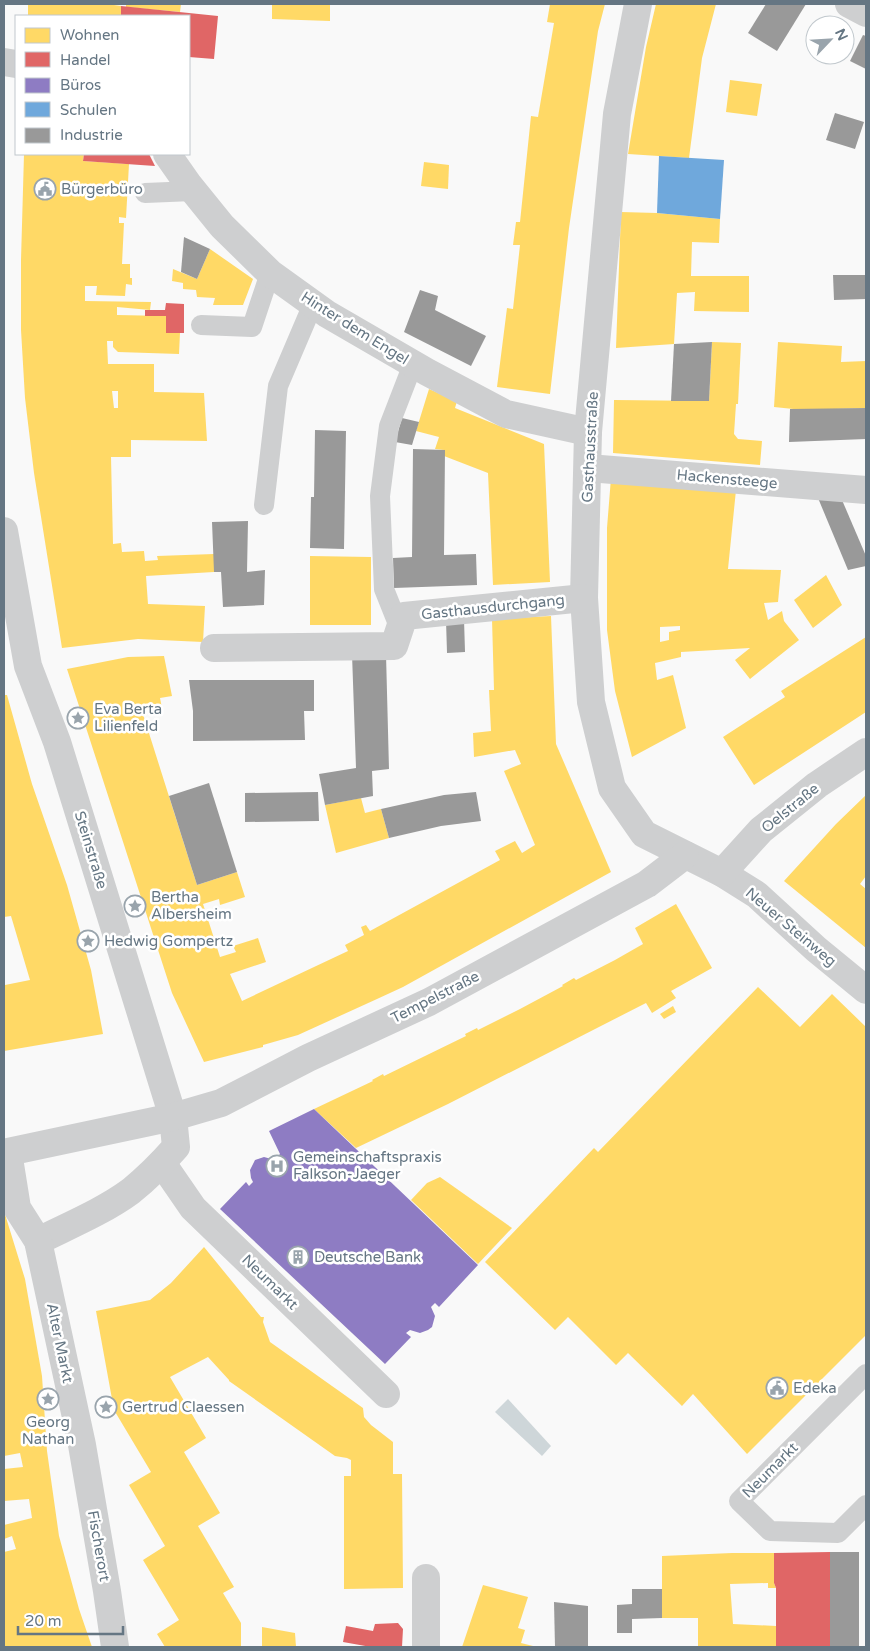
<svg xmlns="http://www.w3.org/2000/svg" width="870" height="1651" viewBox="0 0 870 1651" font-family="'Varela Round',sans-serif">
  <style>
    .water { fill: #ced6d9 }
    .homes { fill: #ffd966; fill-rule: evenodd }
    .shops { fill: #e06666 }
    .offices { fill: #8e7cc3 }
    .schools { fill: #6fa8dc }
    .industry { fill: #999 }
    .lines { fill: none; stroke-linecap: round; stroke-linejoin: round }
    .service { stroke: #cecfd0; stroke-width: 20 }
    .pedestrian { stroke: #cecfd0; stroke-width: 28 }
    .minor { stroke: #cecfd0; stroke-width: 28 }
    .labels { text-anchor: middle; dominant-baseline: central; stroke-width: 5; stroke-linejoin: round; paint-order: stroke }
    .poi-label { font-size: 15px; fill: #657683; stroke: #fff; text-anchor: start }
    .street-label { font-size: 15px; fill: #657683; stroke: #fff }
  </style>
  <rect width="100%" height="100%" fill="#f9f9f9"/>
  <path class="water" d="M508,1399l43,47 -9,10 -47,-44z"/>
  <g class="homes">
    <path d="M28,4h79l14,2v10h-93z"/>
    <path d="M126,4h55l-1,8 -54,-5z"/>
    <path d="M272,4h58v17l-58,-2z"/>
    <path d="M550,4h55l-7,27 -29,197 -19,166 -53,-7 10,-79 6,1 7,-64h-7l3,-23h4l11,-106 7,1 16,-94 -7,-1z"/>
    <path d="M656,4h60l-14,54 -13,100 -61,-4 18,-107z"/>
    <path d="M730,80l32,4 -5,32 -31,-4z"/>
    <path d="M24,154h60l-1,7 46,3 -3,54 -7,-1v6h5l-2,41h8v14h2v7l-6,-1 -1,12 -29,-1 1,-9h-12v15l66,1 -1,8 -33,-3v8l49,1v17h14l-1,21 -61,-2 -5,-5v-6h-6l1,23h46v28l50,1 3,48 -76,-1v17h-20l2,87 8,-1 1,9 22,-1 1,10 13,-1 -1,-4 57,-2v18l-68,4 2,28 57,2 -2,36 -65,-3 -76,9 -28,-175 -9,-75 -4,-68v-70zM112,391h6v17h-4z"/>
    <path d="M424,162l25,3 -1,24 -27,-3z"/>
    <path d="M621,212l36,1 63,6 -1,24 -27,-1 -1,34h58v36l-55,-1 1,-19 -18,1 -3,51 -58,4z"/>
    <path d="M210,249l43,30 -10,26h-30l2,-7 -18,-1 -1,-7 -13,-1v-6l-11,-2 1,-12 24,10z"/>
    <path d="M712,342l29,1 -3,61h-2l-2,30 4,5 24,2 -2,24 -147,-12 1,-53 95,1z"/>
    <path d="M778,342l64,4 -1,16 25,-1v47l-63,2 -29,-3z"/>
    <path d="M429,389l28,12 -2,7 89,36 6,138 -57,3 -5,-112 -44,-17v-6l-9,-1 4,-12 -23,-6z"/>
    <path d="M611,478l125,12 -8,79 53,1 -3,32 -14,1 4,17 14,-9 2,10 15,19 -49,39 -15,-19 15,-12 -69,4v5l-26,6 2,17 16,-5 13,53 -54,29 -17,-66 -8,-61v-102zM680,626v4l-11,2v8l-9,2v-15z"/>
    <path d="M310,556l61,1v68h-61z"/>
    <path d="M826,575l16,30 -29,23 -19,-28z"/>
    <path d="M551,616l5,128 55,128 -208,115 -26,12 -79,36 -35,10v2l-59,15 -32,-69 -105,-324 61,-12 36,-1 8,40 -12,2 2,10 -20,3 55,174 40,-13 8,25 -25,8 -1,-6 -16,5 17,53 16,-5 -3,-6 25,-8 8,24 -36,12 12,27 106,-50 -3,-6 19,-10 -3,-8 5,-2 4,6 130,-71 -5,-9 20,-10 7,12 13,-8 -31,-74 17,-7 -6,-14 -41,7 -1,-24 18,-2 -2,-41h5l-2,-71z"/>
    <path d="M866,637v75l-112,73 -31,-48 62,-40 -4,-6z"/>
    <path d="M4,695h3l25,89 35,101 24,85 12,64 -99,17v-70l1,4 25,-5 -19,-64 -7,1z"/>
    <path d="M866,795v81l-6,8 6,5v59l-82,-67 52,-57z"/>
    <path d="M361,798l4,15 16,-4 8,29 -53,15 -11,-48z"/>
    <path d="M676,904l36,64 -41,23 5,7 -24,15 -6,-10 -198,101 -92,44 -42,-39 59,-28 -1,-1 11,-6 1,2 82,-40 -1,-2 12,-6 1,2 42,-21 43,-23 -1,-1 12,-7 2,2 39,-20 28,-16 -8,-16z"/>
    <path d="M758,987l42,40 32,-33 34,33v308l-119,119 -54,-60 -11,12 -54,-53 -12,12 -48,-48 -13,13 -70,-68 109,-114 4,4z"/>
    <path d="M673,1006l3,6 -12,7 -4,-5z"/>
    <path d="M440,1177l72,51 -34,36 -67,-64 16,-17z"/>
    <path d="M4,1211l21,68 17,97 5,75 12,85 20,73 13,38h-88v-95l12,-3 -4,-13 -8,3v-14l28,-7 -3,-19 -25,2v-32l19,-2 -3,-14 -16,3z"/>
    <path d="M204,1247l57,70h3l-1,5 7,20 93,66 1,9 7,8 22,17v32h9l1,114 -59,1v-113h7v-16l-4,-2 -12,-2 -106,-75v-1l-21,-23 -38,20 36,61 -22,14 36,61 -22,13 36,61 -11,6 18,30v24h-76l-8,-13 22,-14 -36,-60 22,-14 -36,-61 22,-13 -37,-62 -18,-99 54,-11 21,-17z"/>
    <path d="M732,1553h42v30l2,5h-8v-5l-38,1 3,40 43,2v21h-78v-29h-36v-62z"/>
    <path d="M483,1585l45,12 -10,31 7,2 -4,13 16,4h-75z"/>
    <path d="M262,1627l33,6 1,14h-34z"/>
  </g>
  <g class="shops">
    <path d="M121,6l97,10 -4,43 -25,-2v-41h-68z"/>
    <path d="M84,154h65l6,12 -72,-5z"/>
    <path d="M166,303l18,1v29h-18v-17h-21v-6h20z"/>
    <path d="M830,1552v95h-54v-59l-2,-5v-30z"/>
    <path d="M398,1623l5,6 -1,18h-31l-28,-5 3,-16 27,5 2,-7z"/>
  </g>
  <path class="offices" d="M314,1109l164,156 -39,42 -4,-4 -4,4 4,9 -3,11 -4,3 -8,3 -10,-3 -4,3 5,4 -26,27 -165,-155 26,-27 3,4 4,-4 -2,-4 -1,-8 5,-10 9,-3 11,3 5,-6 -11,-23z"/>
  <path class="schools" d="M659,156l65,4 -4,59 -63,-6z"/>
  <g class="industry">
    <path d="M766,4h40l-29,47 -29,-18z"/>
    <path d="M863,35l3,1v33l-16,-8z"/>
    <path d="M835,113l29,9 -9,27 -29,-9z"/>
    <path d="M184,237l26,12 -13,30 -16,-7z"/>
    <path d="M833,275h33v24l-32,1z"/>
    <path d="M420,290l18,6 -3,14 51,26 -15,30 -67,-34z"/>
    <path d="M712,342l-3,59h-38l3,-57z"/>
    <path d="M866,408v31l-77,3 1,-33z"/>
    <path d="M402,418l17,4 -7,23 -17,-3z"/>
    <path d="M315,430l31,1 -2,118 -34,-1 1,-51h3z"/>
    <path d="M413,449l32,1 -1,105 32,-1 1,31 -83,3 -1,-30 19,-1z"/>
    <path d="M818,498l24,2 24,56v10l-18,4z"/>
    <path d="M248,521l-1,51 18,-2 -1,35 -41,2 -2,-35h-7l-2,-50z"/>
    <path d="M446,620h18l1,32 -18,1z"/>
    <path d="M352,654h34l3,115 -17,2 1,25 -48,9 -6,-31 37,-6z"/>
    <path d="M189,680h125v31h-10l1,29 -112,1v-30z"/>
    <path d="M209,783l28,89 -40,13 -28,-89z"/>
    <path d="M318,792l1,29 -74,1v-29z"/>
    <path d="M476,792l5,29 -40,5 -52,12 -8,-29 63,-14z"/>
    <rect x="830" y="1552" width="29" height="95"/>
    <path d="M632,1589h30v29l-30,1v14h-15v-28l15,-1z"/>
    <path d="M554,1602l34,4v41h-33z"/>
  </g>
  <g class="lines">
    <g class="service">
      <path d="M145,193l48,-2"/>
      <path d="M201,325l51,2 18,-54"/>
      <path d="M264,505l14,-119 35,-82"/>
      <path d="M400,629l-16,-40 -4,-93 9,-70 24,-62"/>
      <path d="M866,1374l-127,127 31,30 68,2 28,-28"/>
    </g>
    <g class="pedestrian">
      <path d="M162,1163l31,45 193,186"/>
      <path d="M426,1647v-69"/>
    </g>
    <g class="minor">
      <path d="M638,4l-21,110 -29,318 -4,166 7,104 21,86 32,46 78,39 35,22 59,54 50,41"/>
      <path d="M849,4l17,9"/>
      <path d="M4,62l12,2"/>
      <path d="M167,154l21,30 34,42 48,47 57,41 100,58 79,42 82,18"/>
      <path d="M588,468l278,22"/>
      <path d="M4,531l24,135 29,76 116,375 3,30c-14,16 -29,31 -45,44 -27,20 -63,35 -93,50"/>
      <path d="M214,648l180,-2 10,-30 180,-18"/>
      <path d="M722,873l39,-43 56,-45 49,-33"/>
      <path d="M115,1647l-8,-56 -25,-146 -44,-204 -21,-33 -9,-56 165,-35 48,-14 87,-45 121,-56 218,-118 38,-29"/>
    </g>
  </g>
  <defs>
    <g id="civic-ring" transform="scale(1.125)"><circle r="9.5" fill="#fff" stroke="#99a4ac" stroke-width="1.5"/><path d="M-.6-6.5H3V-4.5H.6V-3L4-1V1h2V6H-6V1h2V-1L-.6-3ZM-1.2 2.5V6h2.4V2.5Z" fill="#99a4ac"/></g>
    <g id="sight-ring" transform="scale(1.125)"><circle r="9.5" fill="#fff" stroke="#99a4ac" stroke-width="1.5"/><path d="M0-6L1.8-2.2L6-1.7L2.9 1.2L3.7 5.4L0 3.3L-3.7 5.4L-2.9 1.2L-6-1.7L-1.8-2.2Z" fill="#99a4ac"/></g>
    <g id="hospital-ring" transform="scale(1.125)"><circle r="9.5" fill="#fff" stroke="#99a4ac" stroke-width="1.5"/><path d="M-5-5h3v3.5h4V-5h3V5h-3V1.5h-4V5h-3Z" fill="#99a4ac"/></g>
    <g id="building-ring" transform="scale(1.125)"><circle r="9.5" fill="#fff" stroke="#99a4ac" stroke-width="1.5"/><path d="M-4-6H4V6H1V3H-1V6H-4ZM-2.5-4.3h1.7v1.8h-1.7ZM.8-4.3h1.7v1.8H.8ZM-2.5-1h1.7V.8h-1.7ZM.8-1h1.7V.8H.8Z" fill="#99a4ac"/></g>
  </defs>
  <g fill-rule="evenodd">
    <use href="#civic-ring" x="45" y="189"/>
    <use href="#sight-ring" x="78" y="718"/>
    <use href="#sight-ring" x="135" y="906"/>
    <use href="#sight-ring" x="88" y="941"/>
    <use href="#hospital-ring" x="277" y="1166"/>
    <use href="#building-ring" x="298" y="1257"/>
    <use href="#civic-ring" x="777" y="1388"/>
    <use href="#sight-ring" x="48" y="1399"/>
    <use href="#sight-ring" x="106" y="1407"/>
  </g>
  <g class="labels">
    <g class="poi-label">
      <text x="61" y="189">Bürgerbüro</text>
      <text x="94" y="709">Eva Berta<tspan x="94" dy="17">Lilienfeld</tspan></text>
      <text x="151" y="897">Bertha<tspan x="151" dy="17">Albersheim</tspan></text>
      <text x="104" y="941">Hedwig Gompertz</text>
      <text x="293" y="1157">Gemeinschaftspraxis<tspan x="293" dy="17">Falkson-Jaeger</tspan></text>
      <text x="314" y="1257">Deutsche Bank</text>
      <text x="793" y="1388">Edeka</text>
      <text x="122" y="1407">Gertrud Claessen</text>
      <text x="48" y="1422" text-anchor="middle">Georg<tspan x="48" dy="17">Nathan</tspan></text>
    </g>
    <g class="street-label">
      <text transform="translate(355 328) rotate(32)">Hinter dem Engel</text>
      <text transform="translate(590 447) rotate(-87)">Gasthausstraße</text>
      <text transform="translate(727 479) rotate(5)">Hackensteege</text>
      <text transform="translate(493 607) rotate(-6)">Gasthausdurchgang</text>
      <text transform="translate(790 808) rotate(-39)">Oelstraße</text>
      <text transform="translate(91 850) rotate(73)">Steinstraße</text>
      <text transform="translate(791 927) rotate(40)">Neuer Steinweg</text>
      <text transform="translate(435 997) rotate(-27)">Tempelstraße</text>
      <text transform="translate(270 1282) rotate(44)">Neumarkt</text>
      <text transform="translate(60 1343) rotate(78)">Alter Markt</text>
      <text transform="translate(770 1470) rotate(-45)">Neumarkt</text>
      <text transform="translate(99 1546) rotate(80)">Fischerort</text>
    </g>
  </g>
  <rect width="870" height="1651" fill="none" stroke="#657683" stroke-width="10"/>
  <rect x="15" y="15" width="175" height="140" fill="#ffffff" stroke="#c1c8cd"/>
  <rect x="25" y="28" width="25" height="15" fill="#ffd966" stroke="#c1c8cd"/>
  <text x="60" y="40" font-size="15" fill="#657683">Wohnen</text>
  <rect x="25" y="52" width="25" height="15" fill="#e06666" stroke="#c1c8cd"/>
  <text x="60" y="65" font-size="15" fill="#657683">Handel</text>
  <rect x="25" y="78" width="25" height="15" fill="#8e7cc3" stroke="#c1c8cd"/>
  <text x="60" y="90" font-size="15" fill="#657683">Büros</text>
  <rect x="25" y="102" width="25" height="15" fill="#6fa8dc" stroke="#c1c8cd"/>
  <text x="60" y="115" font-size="15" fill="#657683">Schulen</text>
  <rect x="25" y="128" width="25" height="15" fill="#999999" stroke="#c1c8cd"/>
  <text x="60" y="140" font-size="15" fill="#657683">Industrie</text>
  <g transform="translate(830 40) rotate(65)"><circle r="24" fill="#ffffff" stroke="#c1c8cd"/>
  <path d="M0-4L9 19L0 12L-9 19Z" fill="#99a4ac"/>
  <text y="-8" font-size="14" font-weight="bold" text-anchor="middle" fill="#657683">N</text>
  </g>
  <path d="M18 1626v8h105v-8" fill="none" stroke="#657683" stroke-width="2.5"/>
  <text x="25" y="1626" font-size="15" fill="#657683" stroke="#ffffff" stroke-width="4" paint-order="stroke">20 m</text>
</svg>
